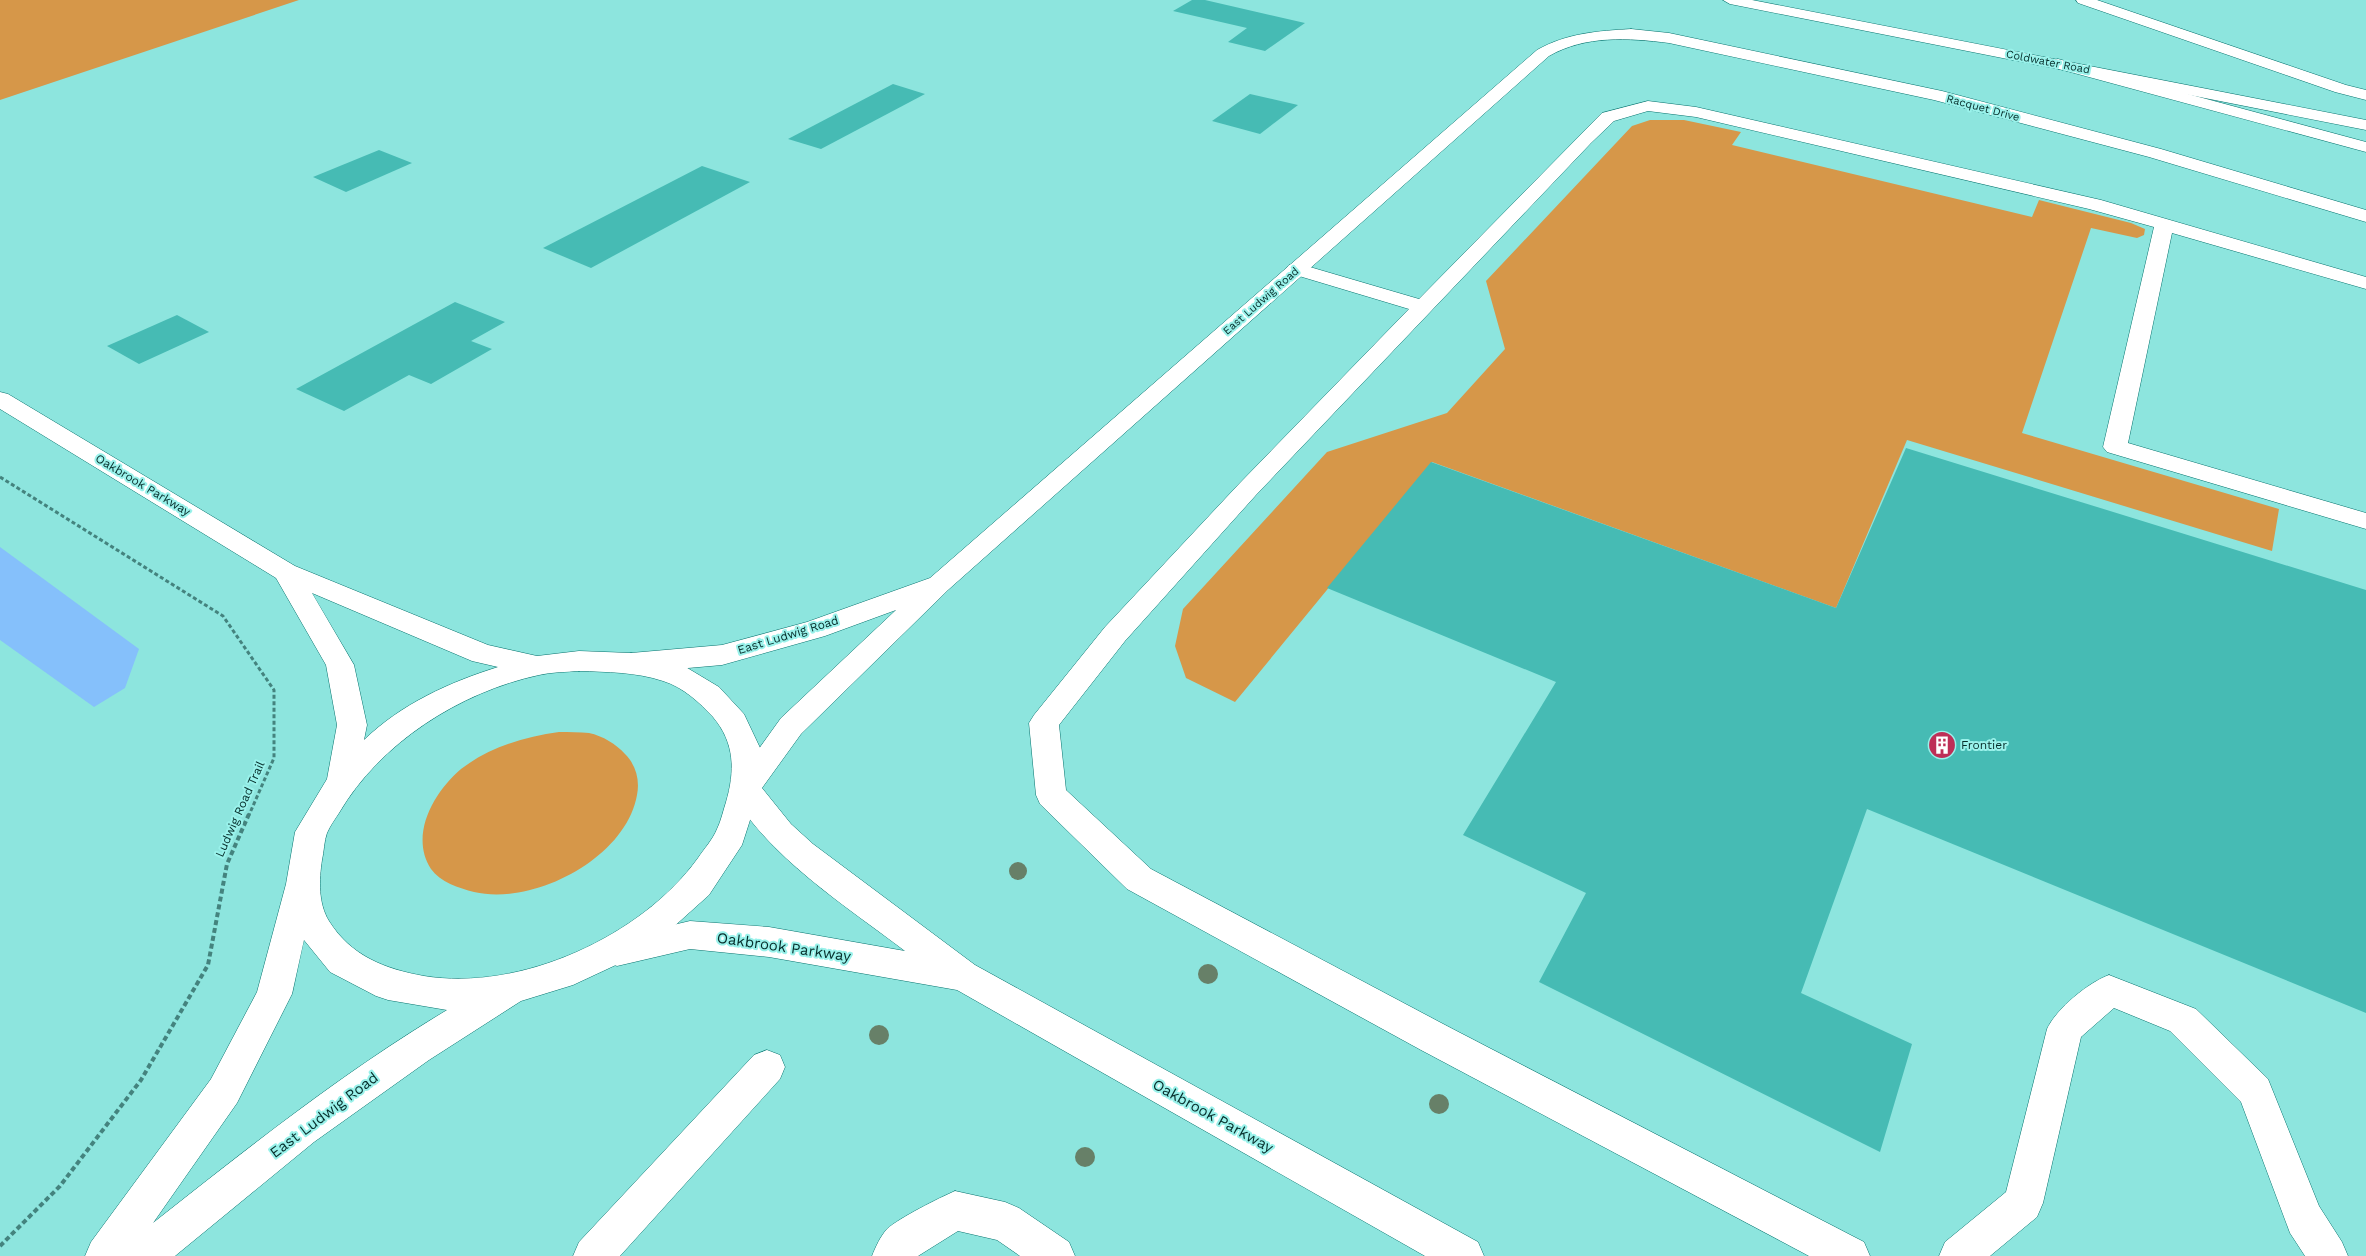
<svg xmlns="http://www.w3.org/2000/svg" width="2366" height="1256" viewBox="0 0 2366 1256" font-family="'Work Sans',sans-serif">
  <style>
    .green { fill: #d69749 }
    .water { fill: #85c0fb }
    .building { fill: #46bbb4 }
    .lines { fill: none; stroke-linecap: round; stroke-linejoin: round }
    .service-casing { stroke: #06736e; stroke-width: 1 }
    .minor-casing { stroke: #06736e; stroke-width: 1 }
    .secondary-casing { stroke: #06736e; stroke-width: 1 }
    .primary-casing { stroke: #06736e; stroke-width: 1 }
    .motorway-casing { stroke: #06736e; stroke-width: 1 }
    .path-far1 { stroke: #44837e; stroke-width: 3; stroke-dasharray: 4 2.5; stroke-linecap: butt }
    .path { stroke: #44837e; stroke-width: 4; stroke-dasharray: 5 3; stroke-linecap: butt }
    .service { fill: #fff; fill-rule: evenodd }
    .minor { fill: #fff; fill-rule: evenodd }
    .secondary { fill: #fff; fill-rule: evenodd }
    .primary { fill: #fff; fill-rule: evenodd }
    .motorway { fill: #fff; fill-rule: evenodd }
    .tree { fill: #678068 }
    .labels { text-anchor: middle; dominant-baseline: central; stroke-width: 4; stroke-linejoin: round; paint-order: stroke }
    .far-street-label { font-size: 11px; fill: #052d2a; stroke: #9af2eb }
    .street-label { font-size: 12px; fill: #052d2a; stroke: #9af2eb }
    .poi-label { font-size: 12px; fill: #052d2a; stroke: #9af2eb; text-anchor: start }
    .near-street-label { font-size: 15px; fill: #052d2a; stroke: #9af2eb }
  </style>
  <rect width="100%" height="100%" fill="#8de5de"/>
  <g class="green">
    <path d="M0,0h299l-299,100z"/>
    <path d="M1650,120h34l57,12 -9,13 300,72 7,-17 92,23 14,6 -1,6 -7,3 -46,-10 -69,205 257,76 -7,42 -365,-111 -71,168 -404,-146 -197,240 -49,-24 -11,-32 8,-37 144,-157 120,-39 58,-64 -19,-68 146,-155z"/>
    <path d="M559,732c10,0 21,0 30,1 14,3 27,11 36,21 11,11 15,26 12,41 -11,63 -103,111 -163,97 -15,-4 -34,-10 -43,-23 -22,-34 3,-77 30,-100 29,-22 63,-32 98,-37z"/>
  </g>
  <path class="water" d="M0,547l139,102 -14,39 -31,19 -94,-67z"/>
  <g class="building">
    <path d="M1192,0h13l100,23 -40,28 -37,-9 19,-14 -74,-17z"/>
    <path d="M893,84l32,10 -104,55 -33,-10z"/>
    <path d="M1250,94l48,11 -38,29 -48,-13z"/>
    <path d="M379,150l33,13 -66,29 -33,-15z"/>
    <path d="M702,166l48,16 -159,86 -48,-20z"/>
    <path d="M455,302l50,20 -34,19 21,8 -61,35 -22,-9 -65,36 -48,-22z"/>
    <path d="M177,315l32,17 -70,32 -32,-18z"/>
    <path d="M1906,448l460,142v423l-499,-204 -66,184 111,51 -32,108 -341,-170 47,-89 -123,-58 93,-153 -229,-94 104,-126 405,146z"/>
  </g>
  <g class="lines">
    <g class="service-casing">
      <g id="service">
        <path d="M1648,101l48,6 405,93 265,77v12l-194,-56 -44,210 238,70v16l-259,-77 -4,-5 51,-220 -65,-18 -393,-92 -48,-6 -34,10 -23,22 -335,352 -131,146 -66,84 7,65 85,79 296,157 417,216 6,14h-61l-388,-206 -294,-161 -87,-85 -4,-9 -7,-72 5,-8 71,-88 133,-142 171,-176 -120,-36 -3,-4 3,-4 7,-2 7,2 116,34 183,-186z"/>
        <path d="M2109,975l87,34 72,70 51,127 23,36 6,14h-43l-15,-23 -49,-131 -71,-71 -56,-23 -33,29 -38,166 -6,14 -47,39h-51l6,-14 61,-50 41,-163c9,-20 42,-47 62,-54z"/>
        <path d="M767,1050l13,5 5,12 -5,12 -160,177h-47l6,-14 175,-187z"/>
        <path d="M955,1191l50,11 14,6 50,34 6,14h-55l-23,-16 -39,-9 -40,25h-46c4,-10 8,-19 15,-27 12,-11 52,-31 68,-38z"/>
      </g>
    </g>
    <g class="minor-casing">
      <path id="minor" d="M1631,29l38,4 273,58 219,58 205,61v12l-217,-65 -215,-57 -265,-57c-41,-5 -83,-8 -120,13l-601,534 -147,144 -39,54 29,36 22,20 162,121 503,277 6,14h-59l-468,-266 -188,-33 -79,-8 -73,17 -12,-5 -5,-10 5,-10 85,-20 79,6 136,24c-59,-45 -140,-96 -175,-162l51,-71 115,-108 -71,26 -103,29 -91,8 -10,-3 -4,-7 4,-7 10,-3 91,-8 85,-23 123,-44 607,-528c30,-17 61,-19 94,-21z"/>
    </g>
    <g class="secondary-casing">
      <path id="secondary" d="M0,392l8,2 287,172 193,79 49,11 42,-5 52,2 53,13 35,21 25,27 18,38 -2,37 -18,56 -33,50 -49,44 -42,25 -45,21 -52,16 -92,59 -115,82 -139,114h-90l6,-14 120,-163 46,-87 29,-108 9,-52 32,-53 10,-54 -11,-60 -50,-87 -276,-169zM312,593l160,68 26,6c-48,15 -97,37 -134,73l3,-15 -13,-60zM579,671c28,1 57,1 84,10 20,6 37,22 50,36 22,26 22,54 13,85 -3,9 -5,19 -9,27 -4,10 -13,20 -19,29 -56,78 -178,134 -274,118 -39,-7 -73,-20 -95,-55 -11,-18 -10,-41 -7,-61 2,-8 2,-19 5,-27 3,-7 8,-14 12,-20 41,-70 121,-121 200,-138 13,-3 27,-3 40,-4zM304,940l26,32 46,24 12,4 59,10c-105,63 -199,138 -294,213l84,-120 55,-109z"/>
    </g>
    <g class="primary-casing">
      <path id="primary" d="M1723,0h29l614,120v10l-636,-126z"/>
    </g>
    <g class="motorway-casing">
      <g id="motorway">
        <path d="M2076,0h21l249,85 20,5v10l-31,-8 -257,-89z"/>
        <path d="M2058,59l308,83v10l-314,-85 -2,-3 2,-3z"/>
      </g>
    </g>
    <path class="path-far1" d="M0,477l223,139 51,74v68l-25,57"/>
    <path class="path" d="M0,1246l60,-60 81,-106 67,-115 19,-101 22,-50"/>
    <use href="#service" class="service"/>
    <use href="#minor" class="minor"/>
    <use href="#secondary" class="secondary"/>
    <use href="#primary" class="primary"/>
    <use href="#motorway" class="motorway"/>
  </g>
  <g class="tree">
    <circle cx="1018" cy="871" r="9"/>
    <circle cx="1208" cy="974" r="10"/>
    <circle cx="879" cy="1035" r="10"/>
    <circle cx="1439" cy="1104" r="10"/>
    <circle cx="1085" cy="1157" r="10"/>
  </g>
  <defs>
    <g id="building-disc" transform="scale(1.4375)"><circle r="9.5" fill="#be2f57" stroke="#9af2eb"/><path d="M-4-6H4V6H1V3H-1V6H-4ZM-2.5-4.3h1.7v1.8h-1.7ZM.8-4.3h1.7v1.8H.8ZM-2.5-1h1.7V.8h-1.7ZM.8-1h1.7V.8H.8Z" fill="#fff"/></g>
  </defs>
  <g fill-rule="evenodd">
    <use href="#building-disc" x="1942" y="745"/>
  </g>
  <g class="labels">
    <g class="far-street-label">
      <text transform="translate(2048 62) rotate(11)">Coldwater Road</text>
      <text transform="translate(1983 108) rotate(15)">Racquet Drive</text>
      <text transform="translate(1261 301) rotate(-41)">East Ludwig Road</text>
    </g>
    <g class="street-label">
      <text transform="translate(143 485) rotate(31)">Oakbrook Parkway</text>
      <text transform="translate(788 635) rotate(-17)">East Ludwig Road</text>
      <text transform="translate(240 809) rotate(-66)">Ludwig Road Trail</text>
    </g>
    <g class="poi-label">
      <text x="1961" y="745">Frontier</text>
    </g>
    <g class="near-street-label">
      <text transform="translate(784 947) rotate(8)">Oakbrook Parkway</text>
      <text transform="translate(324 1115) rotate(-37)">East Ludwig Road</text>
      <text transform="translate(1213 1116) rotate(29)">Oakbrook Parkway</text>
    </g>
  </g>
</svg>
